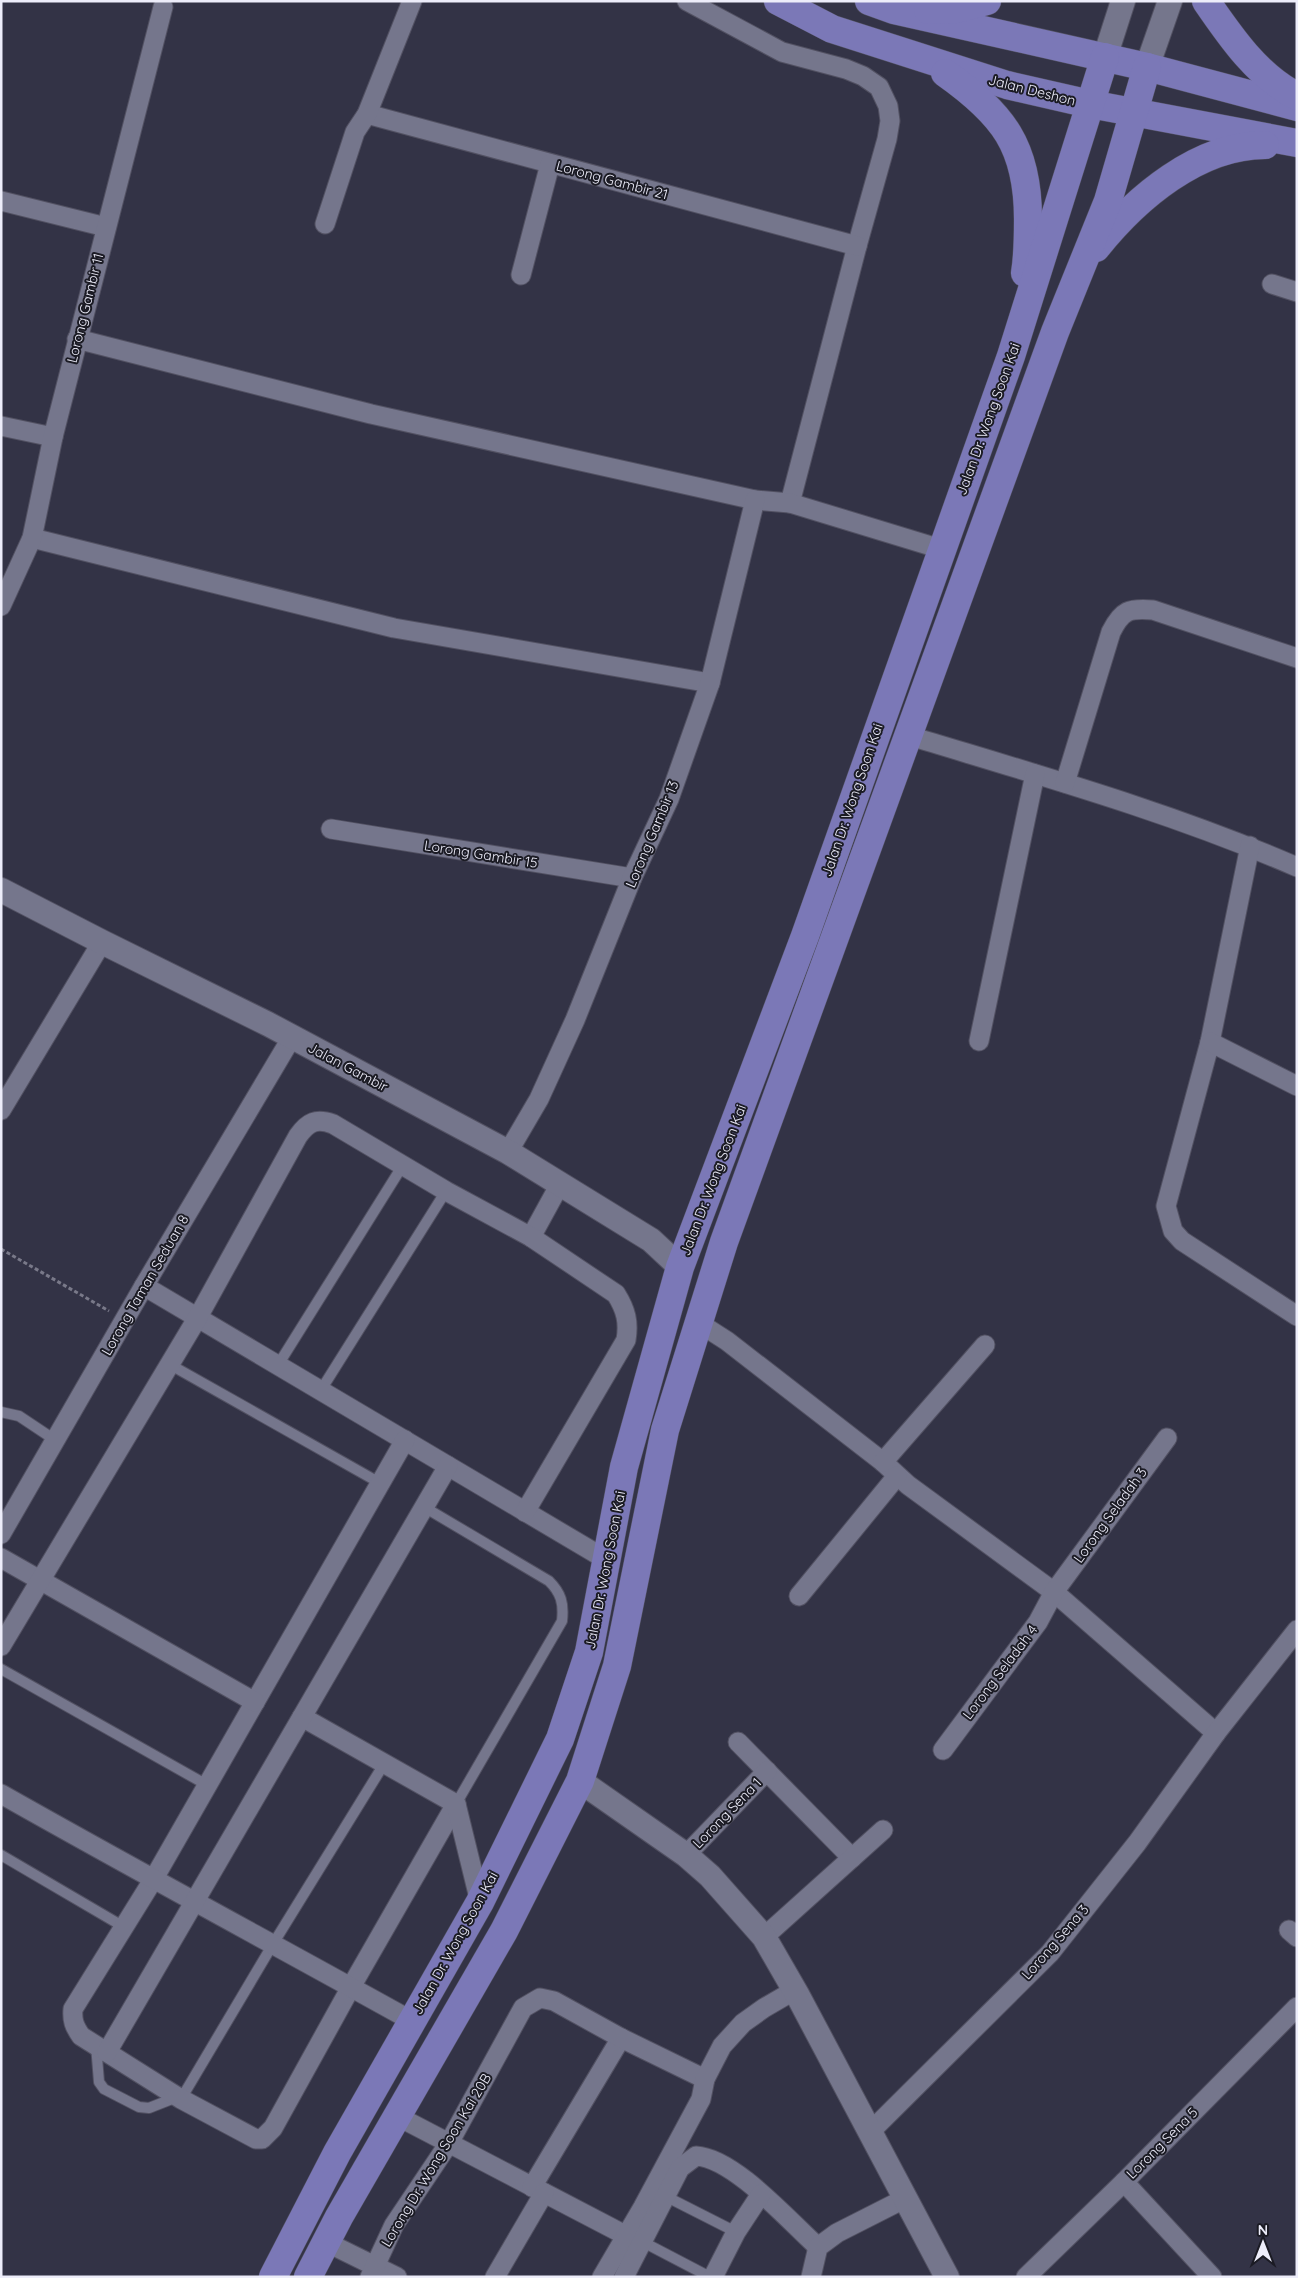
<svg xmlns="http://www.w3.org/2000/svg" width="1298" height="2278" viewBox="0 0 1298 2278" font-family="Quicksand,sans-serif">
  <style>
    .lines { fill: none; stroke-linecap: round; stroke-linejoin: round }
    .service-casing { stroke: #525162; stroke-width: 12 }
    .minor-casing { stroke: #525162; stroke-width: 21 }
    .tertiary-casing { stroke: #525162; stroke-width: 26 }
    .primary-casing { stroke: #525162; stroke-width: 29 }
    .path { stroke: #797989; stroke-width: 3; stroke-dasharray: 4 2.5; stroke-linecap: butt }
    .service { stroke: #75768c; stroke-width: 10 }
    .minor { stroke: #75768c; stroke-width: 19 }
    .tertiary { stroke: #75768c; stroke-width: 24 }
    .primary { stroke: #7b78b7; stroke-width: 28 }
    .labels { text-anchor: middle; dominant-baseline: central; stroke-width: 4; stroke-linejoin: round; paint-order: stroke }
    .street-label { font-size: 14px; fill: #ededfa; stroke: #1b1b24 }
  </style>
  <rect width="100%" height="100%" fill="#333346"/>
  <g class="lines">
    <g class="service-casing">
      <g id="service">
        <path d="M169,1364l211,119"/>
        <path d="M278,1365l125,-200"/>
        <path d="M321,1390l125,-199"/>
        <path d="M1,1412l18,4 36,24"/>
        <path d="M424,1507l125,74c12,12 15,22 13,40l-106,183"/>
        <path d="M1,1669l206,116"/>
        <path d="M1,1855l123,72"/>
        <path d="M96,2045l3,37 5,7 35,18 10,1 28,-11"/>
        <path d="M181,2099l92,-155 111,-180"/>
        <path d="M665,2196l71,36"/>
        <path d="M643,2242l67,35"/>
      </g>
    </g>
    <g class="minor-casing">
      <g id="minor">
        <path d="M687,1l95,51 64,17 17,7 16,11 9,19 2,15 -3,18 -30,107 -67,257"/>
        <path d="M367,114l490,132"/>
        <path d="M1,201l105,26"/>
        <path d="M325,224l30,-92 12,-18 45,-113"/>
        <path d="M521,275l29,-111"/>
        <path d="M1272,284l25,8"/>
        <path d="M77,339l294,75 384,86 35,3 151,46"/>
        <path d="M1,426l52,11"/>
        <path d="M32,538l362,90 316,55"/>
        <path d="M1,606l31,-68 21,-101 110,-430"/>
        <path d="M907,735c131,40 264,77 390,132"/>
        <path d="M1065,783l46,-151c11,-22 18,-24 42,-22l144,48"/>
        <path d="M331,829l301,49"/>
        <path d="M1250,846l-40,196 -44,164 7,25 9,10 115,75"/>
        <path d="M979,1041l56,-267"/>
        <path d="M1210,1042l87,44"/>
        <path d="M1,1110l101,-168"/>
        <path d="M508,1152l31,-53 36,-79 57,-142 37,-79 41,-116 45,-183"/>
        <path d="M531,1237l29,-53"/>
        <path d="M144,1286l463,274"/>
        <path d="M699,1323l28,18 156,121 25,23 146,107 162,141"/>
        <path d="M405,1440l-252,440 -80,129c-1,11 1,17 8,27l100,63 75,40h6l11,-11 78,-141 105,-183"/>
        <path d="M883,1462l102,-117"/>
        <path d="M1,1534l143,-248 148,-249"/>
        <path d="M1,1558l254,144"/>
        <path d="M799,1596l98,-120"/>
        <path d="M1,1646l197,-329 100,-181c10,-14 18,-18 35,-12l113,67 85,46 85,57c10,16 13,28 10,46l-101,172"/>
        <path d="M302,1717l154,87 24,98"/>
        <path d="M738,1742l114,116"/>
        <path d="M943,1750l95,-128 16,-30 113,-154"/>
        <path d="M1,1794c136,77 274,151 411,227"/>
        <path d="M686,1855l81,-84"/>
        <path d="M1289,1930l8,7"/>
        <path d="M764,1937l119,-107"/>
        <path d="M107,2052l341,-586"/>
        <path d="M397,2116l228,119"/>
        <path d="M870,2132l180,-179 87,-110 79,-110 81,-103"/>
        <path d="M1124,2182l88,95"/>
        <path d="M532,2187l89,-149"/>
        <path d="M326,2242l71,35"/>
        <path d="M370,2277l24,-52 55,-82 74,-135 17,-10 14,3 67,37 84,41"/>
        <path d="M495,2277l49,-84"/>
        <path d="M602,2277l41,-70 58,-108 4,-20 17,-33 21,-23 21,-15 31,-18"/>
        <path d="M624,2277l56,-109 16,-12c38,2 93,65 122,91"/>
        <path d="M713,2277l23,-45 25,-38"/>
        <path d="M811,2277l7,-30 19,-14 69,-35"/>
        <path d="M1026,2277l98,-95 173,-175"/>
      </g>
    </g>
    <g class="tertiary-casing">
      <g id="tertiary">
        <path d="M1105,57l18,-56"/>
        <path d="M1147,67l23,-66"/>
        <path d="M1,890l101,52 166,82 240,128 143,88 29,27"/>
        <path d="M580,1781l106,74 24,21 54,61 34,59 149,281"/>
      </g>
    </g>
    <g class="primary-casing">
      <g id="primary">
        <path d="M778,1l54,28 175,56 83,19 207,39"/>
        <path d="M869,1l25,9 253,57 150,40"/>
        <path d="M1206,1c24,35 52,76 91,95"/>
        <path d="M928,10l29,-1 30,-8"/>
        <path d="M945,73c58,41 83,73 83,146 0,18 0,36 -3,54"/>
        <path d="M1096,248c40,-50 102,-103 169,-103"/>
        <path d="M273,2277l64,-124 143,-251 80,-163 29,-87 35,-185 56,-200 125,-331 206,-580 94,-299"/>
        <path d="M308,2277l31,-60 165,-286 76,-150 37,-115 48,-236 59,-188 331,-910 53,-131 39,-134"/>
      </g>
    </g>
    <path class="path" d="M1,1249l108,62"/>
    <use href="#service" class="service"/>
    <use href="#minor" class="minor"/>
    <use href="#tertiary" class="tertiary"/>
    <use href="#primary" class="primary"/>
  </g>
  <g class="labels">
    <g class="street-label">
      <text transform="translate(1032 90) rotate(14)">Jalan Deshon</text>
      <text transform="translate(612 180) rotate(15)">Lorong Gambir 21</text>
      <text transform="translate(85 308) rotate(-76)">Lorong Gambir 11</text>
      <text transform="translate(988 419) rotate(-70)">Jalan Dr. Wong Soon Kai</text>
      <text transform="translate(852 800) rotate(-71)">Jalan Dr. Wong Soon Kai</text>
      <text transform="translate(652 834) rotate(-67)">Lorong Gambir 13</text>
      <text transform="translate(481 854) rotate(9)">Lorong Gambir 15</text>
      <text transform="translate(348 1067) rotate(28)">Jalan Gambir</text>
      <text transform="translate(713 1180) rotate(-69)">Jalan Dr. Wong Soon Kai</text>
      <text transform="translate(145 1285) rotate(-60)">Lorong Taman Seduan 8</text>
      <text transform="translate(1110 1515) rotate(-54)">Lorong Seladah 3</text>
      <text transform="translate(605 1570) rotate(-79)">Jalan Dr. Wong Soon Kai</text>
      <text transform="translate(1000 1672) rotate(-53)">Lorong Seladah 4</text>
      <text transform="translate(727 1813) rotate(-46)">Lorong Sena 1</text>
      <text transform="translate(1055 1942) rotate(-49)">Lorong Sena 3</text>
      <text transform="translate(455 1943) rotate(-61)">Jalan Dr. Wong Soon Kai</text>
      <text transform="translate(1162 2143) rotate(-45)">Lorong Sena 5</text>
      <text transform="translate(436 2160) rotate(-59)">Lorong Dr. Wong Soon Kai 20B</text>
    </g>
  </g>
  <rect width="1298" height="2278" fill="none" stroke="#ededfa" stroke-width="5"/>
  <g transform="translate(1263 2243)" stroke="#1b1b24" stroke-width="4" paint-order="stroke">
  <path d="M0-4L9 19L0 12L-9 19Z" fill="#ededfa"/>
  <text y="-8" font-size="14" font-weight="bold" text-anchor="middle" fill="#ededfa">N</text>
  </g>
</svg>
